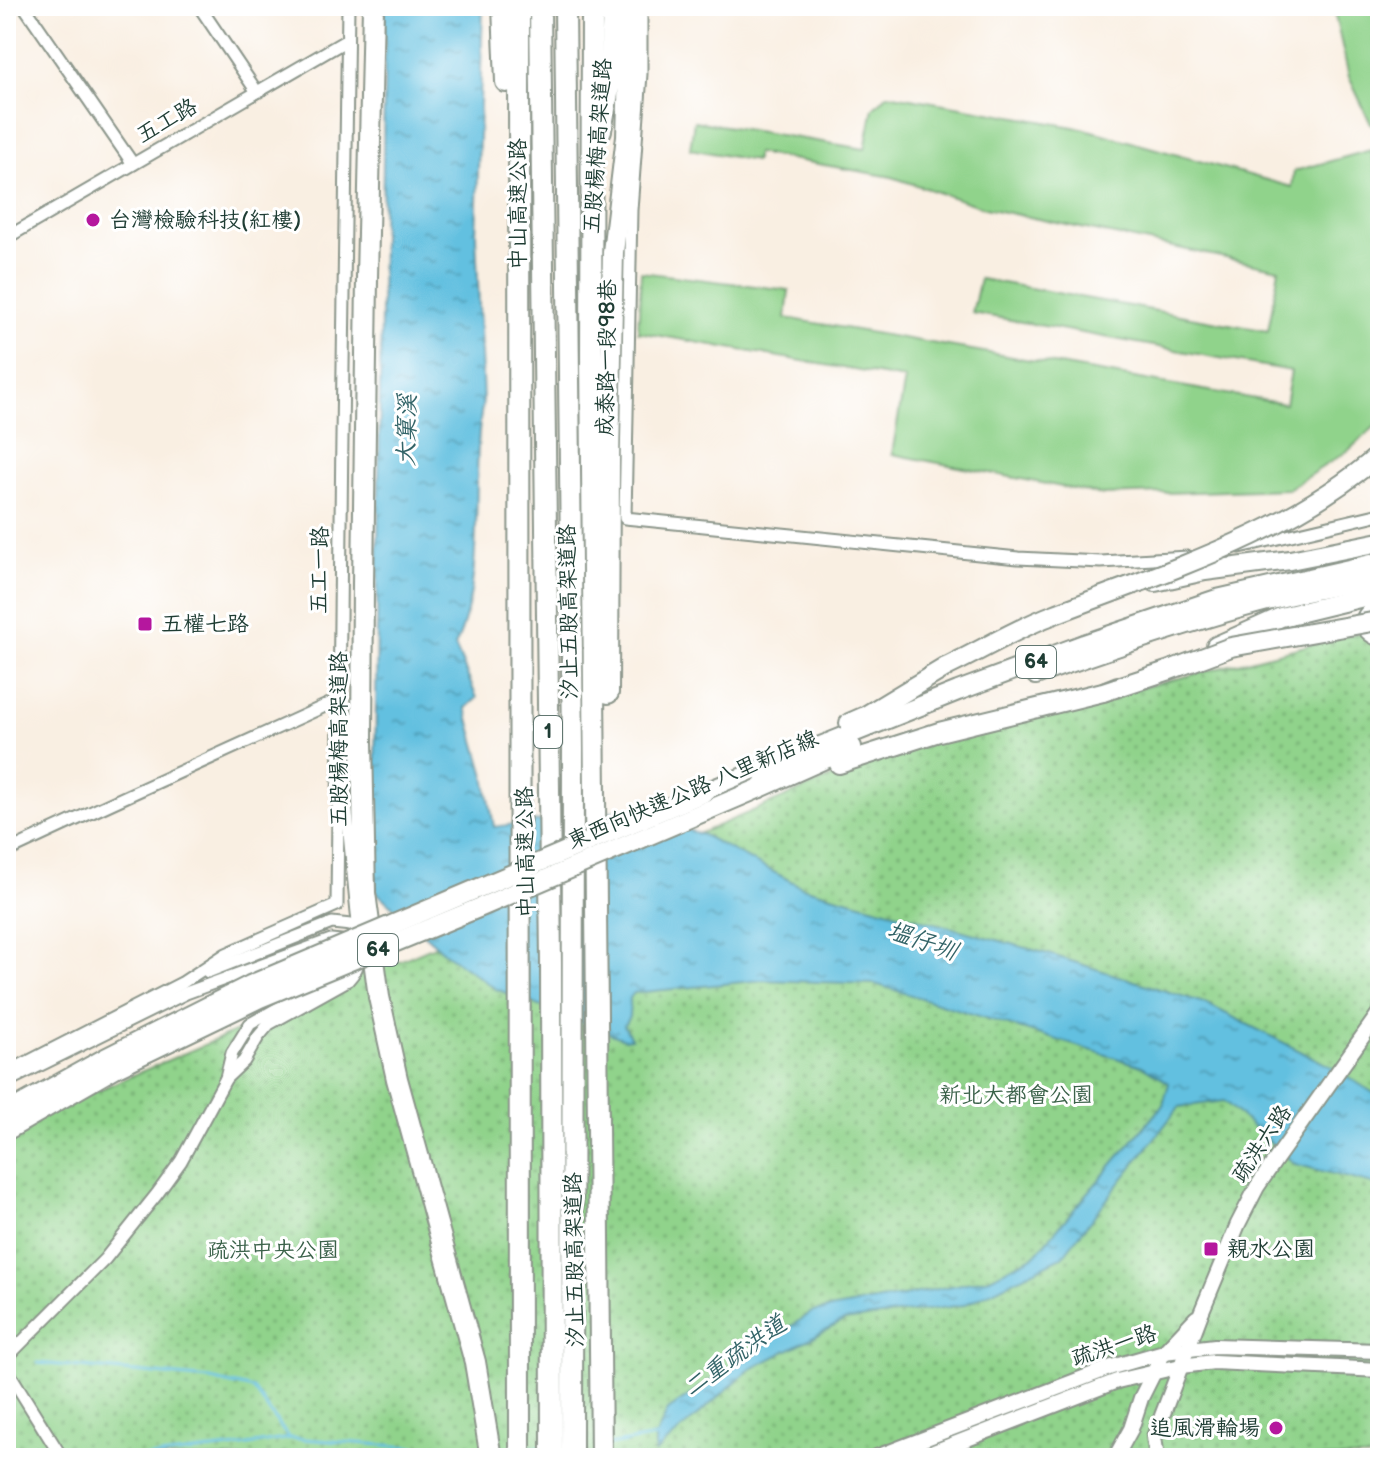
<svg xmlns="http://www.w3.org/2000/svg" width="1386" height="1464" viewBox="0 0 1386 1464" font-family="'Balsamiq Sans','LXGW WenKai TC',sans-serif">
  <style>
    .grass { fill: #90d38b; stroke: #588860; stroke-width: 2 }
    .park { fill: url(#park-dots); stroke: #588860; stroke-width: 2 }
    .water { fill: url(#water-ripples); stroke: #407e8a; stroke-width: 2 }
    .lines { fill: none; stroke-linecap: round; stroke-linejoin: round }
    .stream { stroke: #62c0e0; stroke-width: 3 }
    .minor-casing { stroke: #8c968b; stroke-width: 15 }
    .tertiary-casing { stroke: #8c968b; stroke-width: 18 }
    .trunk-casing { stroke: #8c968b; stroke-width: 22 }
    .motorway-casing { stroke: #8c968b; stroke-width: 24 }
    .minor { stroke: #fff; stroke-width: 11 }
    .tertiary { stroke: #fff; stroke-width: 14 }
    .trunk { stroke: #fff; stroke-width: 18 }
    .motorway { stroke: #fff; stroke-width: 20 }
    .trunk-bridge-casing { stroke: #8c968b; stroke-width: 22; stroke-linecap: butt }
    .trunk-bridge { stroke: #fff; stroke-width: 18 }
    .poi-dot { fill: #b5179e; stroke: #fff; stroke-width: 3 }
    .labels { text-anchor: middle; dominant-baseline: central; stroke-width: 6; stroke-linejoin: round; paint-order: stroke }
    .shield { fill: #fff; stroke: #627771; stroke-width: 2 }
    .shield-label { font-size: 20px; font-weight: bold; fill: #1f3d34 }
    .street-label { font-size: 22px; fill: #1f3d34; stroke: #fff }
    .poi-label { font-size: 22px; fill: #1f3d34; stroke: #fff; text-anchor: start }
    .park-label { font-size: 22px; fill: #3b624a; stroke: #fff }
    .water-label { font-size: 24px; font-style: italic; fill: #336468; stroke: #fff }
  </style>
  <defs>
    <pattern id="park-dots" width="8" height="8" patternUnits="userSpaceOnUse" patternTransform="scale(2)"><rect width="8" height="8" fill="#90d38b"/><path d="M2 2h.1M6 6h.1" fill="none" stroke="#75ac72" stroke-width="1.8" stroke-linecap="round"/></pattern>
    <pattern id="water-ripples" width="26" height="14" patternUnits="userSpaceOnUse" patternTransform="scale(2)"><rect width="26" height="14" fill="#62c0e0"/><path d="M2 4q2-2 4 0t4 0M15 11q2-2 4 0t4 0" fill="none" stroke="#509db6"/></pattern>
  </defs>
  <rect width="100%" height="100%" fill="#fff"/>
  <filter id="ink" filterUnits="userSpaceOnUse"><feTurbulence type="fractalNoise" baseFrequency=".0125" numOctaves="2"/><feDisplacementMap in="SourceGraphic" scale="16" xChannelSelector="R" yChannelSelector="G"/><feConvolveMatrix kernelMatrix="1 2 1 2 8 2 1 2 1" color-interpolation-filters="sRGB"/></filter>
  <filter id="wash" filterUnits="userSpaceOnUse"><feTurbulence type="fractalNoise" baseFrequency=".006" numOctaves="4" result="noise"/><feDisplacementMap in="SourceGraphic" scale="32" xChannelSelector="R" yChannelSelector="G"/><feGaussianBlur stdDeviation="1.8" result="paint"/><feColorMatrix in="noise" values="0 0 0 0 0 0 0 0 0 0 0 0 0 0 0 0 0 1.4 0 .05"/><feComposite in="paint" operator="in"/></filter>
  <g filter="url(#wash)">
    <rect width="100%" height="100%" fill="#f9efe2"/>
    <g class="grass">
      <path d="M1333,6h47v116l-9,2 -22,-47z"/>
      <path d="M888,94l197,35 207,58 2,-16 77,-21 9,38v234l-31,28 -61,39 -185,6 -211,-41 13,-75 -267,-47 3,-60 148,18 -3,28 499,86 6,-33 -319,-58 8,-34 288,52 11,-62 -294,-61 -93,-31 -136,-24 -1,8 -65,-12 4,-28 171,28 8,-41z"/>
    </g>
    <path class="park" d="M1380,627v831h-1374v-319l38,-26 214,-91 119,-64 13,7 506,-215z"/>
    <path class="water" d="M385,6h98l-7,229 7,166c-14,77 5,175 -28,245l22,52 -11,10 19,68 9,51 133,-18 76,26 99,52 250,68 155,49 125,63 48,30v89l-85,-22 -71,-63 -45,6 -117,150 -98,48 -120,16 -95,49 -94,83v-15l13,-28 144,-98 96,-17 82,-17 45,-23 128,-150 6,-22 -27,-17 -267,-82 -112,-4 -129,13 -4,5 -1,19 -5,8 7,13 -7,1 -128,-50 -51,-36 -69,-61 -2,-40z"/>
    <g class="lines">
      <g class="stream">
        <path d="M38,1363l172,16 43,10 35,48"/>
        <path d="M609,1445l47,-8"/>
        <path d="M529,1448l16,-1"/>
        <path d="M497,1449l16,-1"/>
        <path d="M142,1458l88,-10 60,-10 147,11h44"/>
      </g>
    </g>
  </g>
  <g filter="url(#ink)">
    <g class="lines">
      <g class="minor-casing">
        <g id="minor">
          <path d="M24,6l109,158"/>
          <path d="M199,6l58,86"/>
          <path d="M641,6v68l-10,136 -6,308 393,40 83,4 87,-5"/>
          <path d="M6,238l341,-198"/>
          <path d="M1240,547l140,-33"/>
          <path d="M6,852c110,-52 221,-101 332,-152"/>
          <path d="M208,972l124,-49 19,2 7,8"/>
          <path d="M6,1076l8,-7 168,-86 44,-29 111,-49c1,-300 8,-599 11,-899"/>
          <path d="M226,1078l18,-17 14,-24 11,-13 79,-44c8,-8 11,-16 13,-27l-17,-170"/>
          <path d="M6,1082l180,-89 145,-53 10,1 5,6"/>
          <path d="M6,1358l99,-99 52,-65 24,-33 45,-83 6,-25 18,-29 91,-51"/>
          <path d="M6,1368l56,90"/>
        </g>
      </g>
      <g class="tertiary-casing">
        <g id="tertiary">
          <path d="M1380,605c-22,7 -22,27 0,34"/>
          <path d="M874,1458l238,-91 52,-15 51,-6 165,5"/>
          <path d="M918,1458l199,-77 64,-15 33,-4 166,8"/>
          <path d="M1115,1458l16,-29 10,-31 23,-46 32,-34"/>
          <path d="M1157,1458l-3,-21 47,-124 37,-89 19,-37 19,-28 104,-147"/>
        </g>
      </g>
      <g class="trunk-casing">
        <g id="trunk">
          <path d="M1155,582l50,-11 85,-11 90,-18"/>
          <path d="M1216,646l65,-29 99,-24"/>
          <path d="M1036,675c81,-29 163,-57 247,-78 32,-8 65,-13 97,-20"/>
          <path d="M849,723l16,-7 81,-49"/>
          <path d="M839,764l100,-32 164,-40 15,-6"/>
          <path d="M760,788l92,-41"/>
          <path d="M703,793l255,-102 126,-47 133,-45 163,-37"/>
        </g>
      </g>
      <g class="motorway-casing">
        <g id="motorway">
          <path d="M373,6l-6,272 -4,306 -1,158 3,151 14,104 18,82 78,283 16,96"/>
          <path d="M503,6l3,76"/>
          <path d="M519,6l1,1452"/>
          <path d="M540,6l11,958 1,494"/>
          <path d="M565,6l8,742 -1,710"/>
          <path d="M592,6l-1,351 10,1101"/>
          <path d="M601,130l9,-47 3,-77"/>
          <path d="M608,693l1,-232 4,-209 14,-116 4,-130"/>
        </g>
      </g>
      <use href="#minor" class="minor"/>
      <use href="#tertiary" class="tertiary"/>
      <use href="#trunk" class="trunk"/>
      <use href="#motorway" class="motorway"/>
      <g class="trunk-bridge-casing">
        <g id="trunk-bridge">
          <path d="M946,667c36,-17 71,-39 109,-53 111,-43 234,-80 325,-160"/>
          <path d="M1103,692l64,-21 64,-24 141,-25"/>
          <path d="M6,1113l99,-55 145,-73 453,-192"/>
          <path d="M6,1131l111,-64 143,-69 221,-91 279,-119"/>
        </g>
      </g>
      <use href="#trunk-bridge" class="trunk-bridge"/>
    </g>
  </g>
  <g class="poi-dot">
    <circle cx="93" cy="220" r="8"/>
    <rect x="137" y="616" width="16" height="16" rx="4"/>
    <rect x="1203" y="1241" width="16" height="16" rx="4"/>
    <circle cx="1276" cy="1428" r="8"/>
  </g>
  <g class="labels">
    <g class="shield">
      <rect x="1016" y="646" width="40" height="32" rx="6"/>
      <rect x="534" y="716" width="28" height="32" rx="6"/>
      <rect x="358" y="934" width="40" height="32" rx="6"/>
    </g>
    <g class="shield-label">
      <text x="1036" y="662">64</text>
      <text x="548" y="732">1</text>
      <text x="378" y="950">64</text>
    </g>
    <g class="street-label">
      <text transform="translate(167 121) rotate(-30)">五工路</text>
      <text transform="translate(598 146) rotate(-86)">五股楊梅高架道路</text>
      <text transform="translate(518 204) rotate(-90)">中山高速公路</text>
      <text transform="translate(607 358) rotate(-89)">成泰路一段98巷</text>
      <text transform="translate(320 570) rotate(-89)">五工一路</text>
      <text transform="translate(569 612) rotate(-91)">汐止五股高架道路</text>
      <text transform="translate(339 739) rotate(-90)">五股楊梅高架道路</text>
      <text transform="translate(693 790) rotate(-23)">東西向快速公路 八里新店線</text>
      <text transform="translate(526 852) rotate(-91)">中山高速公路</text>
      <text transform="translate(1262 1144) rotate(-56)">疏洪六路</text>
      <text transform="translate(575 1260) rotate(-91)">汐止五股高架道路</text>
      <text transform="translate(1114 1346) rotate(-18)">疏洪一路</text>
    </g>
    <g class="poi-label">
      <text x="109" y="220">台灣檢驗科技(紅樓)</text>
      <text x="161" y="624">五權七路</text>
      <text x="1227" y="1249">親水公園</text>
      <text x="1260" y="1428" text-anchor="end">追風滑輪場</text>
    </g>
    <g class="park-label">
      <text x="1016" y="1095">新北大都會公園</text>
      <text x="273" y="1250">疏洪中央公園</text>
    </g>
    <g class="water-label">
      <text transform="translate(407 430) rotate(-89)">大窠溪</text>
      <text transform="translate(922 941) rotate(19)">塭仔圳</text>
      <text transform="translate(735 1356) rotate(-36)">二重疏洪道</text>
    </g>
  </g>
  <rect width="1386" height="1464" fill="none" stroke="#fff" stroke-width="32"/>
</svg>
